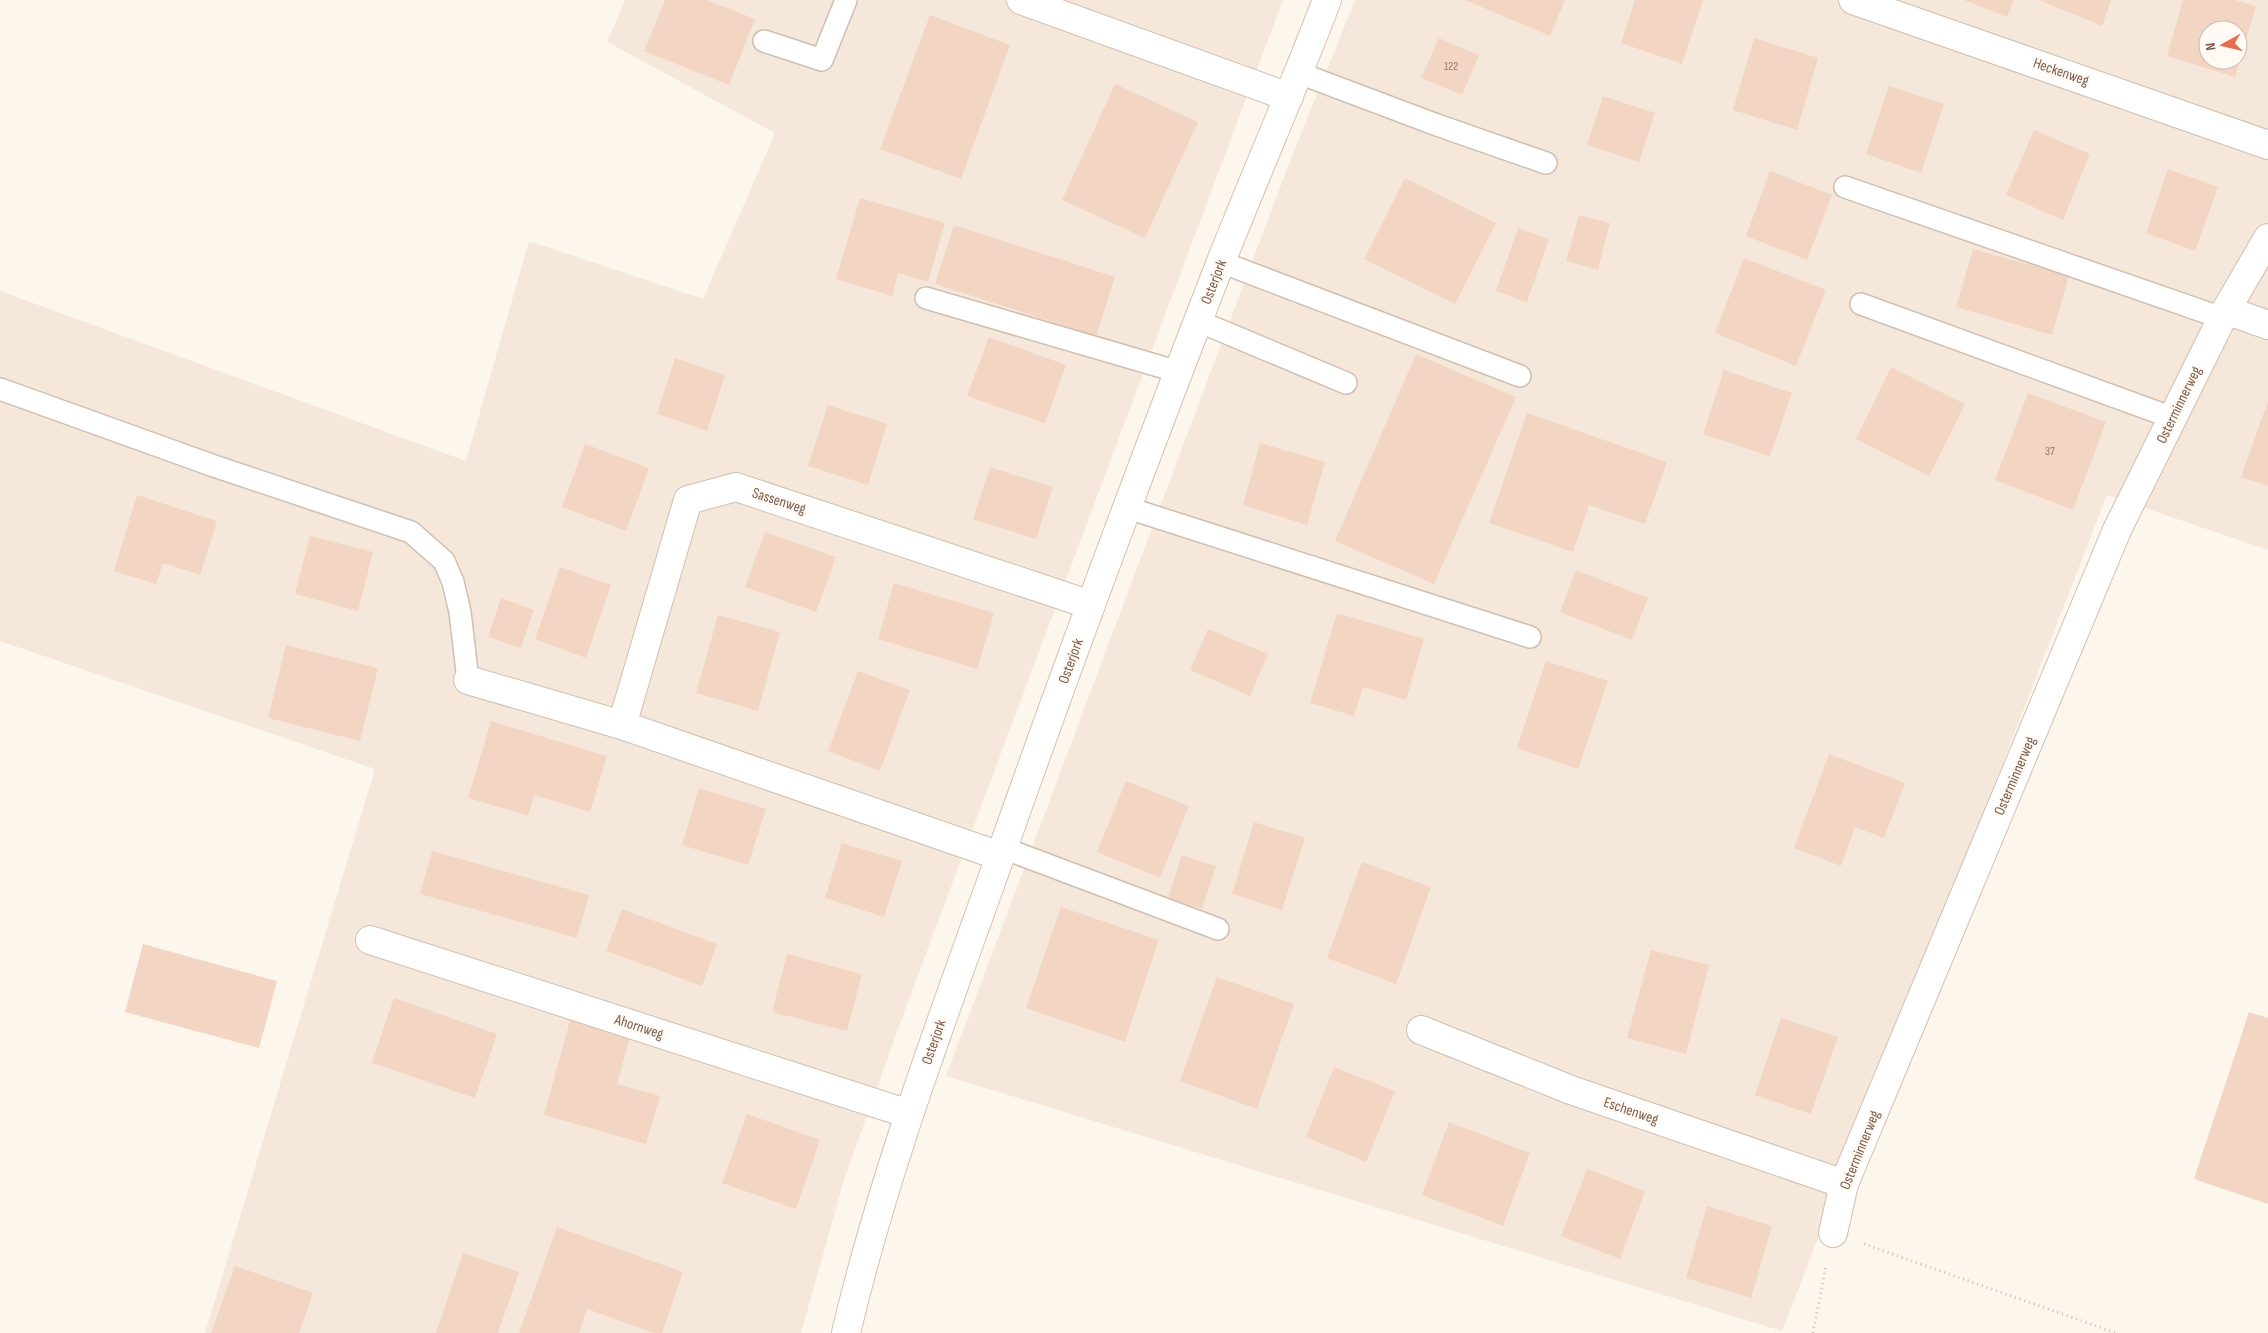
<svg xmlns="http://www.w3.org/2000/svg" width="2268" height="1333" viewBox="0 0 2268 1333" font-family="'Sofia Sans Condensed',sans-serif">
  <style>
    .residential { fill: #f5e8da; fill-rule: evenodd }
    .building { fill: #f3d5c3; fill-rule: evenodd }
    .lines { fill: none; stroke-linecap: round; stroke-linejoin: round }
    .service-casing { stroke: #d1beb0; stroke-width: 24 }
    .minor-casing { stroke: #d1beb0; stroke-width: 30 }
    .secondary-casing { stroke: #d6c0b0; stroke-width: 30 }
    .path { stroke: #d9b8a5; stroke-width: 3; stroke-dasharray: 1 4; stroke-linecap: butt }
    .service { stroke: #fff; stroke-width: 21 }
    .minor { stroke: #fff; stroke-width: 28 }
    .secondary { stroke: #fff; stroke-width: 28 }
    .labels { text-anchor: middle; dominant-baseline: central; stroke-width: 5; stroke-linejoin: round; paint-order: stroke }
    .number-label { font-size: 12px; fill: #987a6a }
    .street-label { font-size: 15px; fill: #7a5c4d; stroke: #fffaf3 }
  </style>
  <rect width="100%" height="100%" fill="#fdf6ec"/>
  <g class="residential">
    <path d="M625,0h658l-377,1007 -62,173 -43,153h-596l170,-564 -375,-128v-350l466,170 63,-220 174,58 72,-166 -168,-91z"/>
    <path d="M1355,0h913v550l-161,-55 -325,836 -836,-255 341,-907zM2208,30h30v30h-30z"/>
  </g>
  <g class="building">
    <path d="M665,0h42l48,19 -26,66 -85,-34z"/>
    <path d="M1465,0h100l-15,36z"/>
    <path d="M1635,0h68l-21,64 -61,-21z"/>
    <path d="M1964,0h50l-7,17z"/>
    <path d="M2039,0h72l-9,26z"/>
    <path d="M2183,0h52l21,6 -21,71 -68,-21zM2208,30h30v30h-30z"/>
    <path d="M930,15l80,30 -49,134 -81,-30z"/>
    <path d="M1439,38l40,17 -17,40 -41,-17z"/>
    <path d="M1754,38l64,20 -21,72 -64,-20z"/>
    <path d="M1115,84l83,38 -53,116 -83,-38z"/>
    <path d="M1889,86l55,18 -23,69 -55,-19z"/>
    <path d="M1603,96l52,17 -16,49 -52,-17z"/>
    <path d="M2034,130l56,24 -27,66 -57,-25z"/>
    <path d="M2168,169l50,18 -23,64 -49,-18z"/>
    <path d="M1770,171l62,24 -25,65 -61,-24z"/>
    <path d="M1405,178l91,45 -41,81 -91,-45z"/>
    <path d="M860,198l85,25 -17,59 -30,-9 -6,23 -56,-17z"/>
    <path d="M1579,215l31,8 -12,47 -32,-9z"/>
    <path d="M954,225l161,52 -19,59 -161,-52z"/>
    <path d="M1518,228l31,11 -22,63 -31,-11z"/>
    <path d="M1973,249l96,27 -17,59 -96,-28z"/>
    <path d="M1744,258l82,32 -30,76 -81,-33z"/>
    <path d="M989,337l77,28 -21,58 -78,-27z"/>
    <path d="M1416,354l100,43 -82,187 -99,-43z"/>
    <path d="M675,358l50,17 -18,56 -50,-17z"/>
    <path d="M1891,367l74,37 -36,72 -73,-37z"/>
    <path d="M1724,370l68,23 -22,63 -67,-22z"/>
    <path d="M2028,393l78,29 -33,88 -78,-30z"/>
    <path d="M2268,401v85l-27,-9z"/>
    <path d="M828,405l59,19 -19,61 -60,-19z"/>
    <path d="M1527,413l140,49 -22,62 -56,-19 -16,47 -84,-29z"/>
    <path d="M1260,443l65,19 -18,63 -64,-20z"/>
    <path d="M585,444l64,24 -23,63 -64,-24z"/>
    <path d="M990,467l63,20 -17,52 -63,-20z"/>
    <path d="M137,495l80,26 -17,54 -37,-12 -7,21 -42,-13z"/>
    <path d="M765,532l71,25 -20,55 -71,-25z"/>
    <path d="M310,536l63,16 -15,59 -63,-17z"/>
    <path d="M560,567l51,18 -25,73 -51,-19z"/>
    <path d="M1576,570l72,28 -16,42 -72,-28z"/>
    <path d="M894,583l100,30 -17,56 -99,-30z"/>
    <path d="M501,598l33,12 -13,38 -33,-11z"/>
    <path d="M1337,613l87,26 -18,61 -43,-13 -9,29 -44,-13z"/>
    <path d="M718,615l62,17 -22,79 -62,-18z"/>
    <path d="M1208,629l60,25 -18,42 -60,-26z"/>
    <path d="M286,645l92,23 -18,73 -92,-23z"/>
    <path d="M1546,661l62,20 -30,88 -61,-21z"/>
    <path d="M858,671l52,19 -30,81 -52,-20z"/>
    <path d="M491,721l116,35 -17,56 -56,-17 -6,21 -60,-18z"/>
    <path d="M1829,754l76,29 -21,55 -29,-11 -14,39 -47,-18z"/>
    <path d="M1126,781l63,25 -29,72 -63,-26z"/>
    <path d="M699,788l67,21 -18,56 -66,-20z"/>
    <path d="M1254,822l51,16 -23,72 -50,-16z"/>
    <path d="M842,843l60,18 -18,56 -59,-19z"/>
    <path d="M432,851l157,44 -12,43 -157,-44z"/>
    <path d="M1182,855l34,11 -14,43 -34,-11z"/>
    <path d="M1362,862l69,25 -35,97 -69,-26z"/>
    <path d="M1061,907l98,33 -34,102 -99,-34z"/>
    <path d="M622,909l95,35 -15,42 -96,-35z"/>
    <path d="M143,944l134,37 -18,67 -134,-36z"/>
    <path d="M1651,950l58,15 -23,89 -59,-16z"/>
    <path d="M787,954l75,20 -15,57 -75,-19z"/>
    <path d="M1217,977l77,27 -37,105 -77,-28z"/>
    <path d="M394,998l103,36 -22,64 -103,-35z"/>
    <path d="M2249,1012l19,6v186l-74,-25z"/>
    <path d="M571,1017l60,17 -14,50 43,12 -14,48 -102,-29z"/>
    <path d="M1781,1018l57,19 -27,77 -56,-19z"/>
    <path d="M1334,1067l61,24 -29,71 -60,-25z"/>
    <path d="M747,1114l73,26 -24,69 -74,-26z"/>
    <path d="M1449,1122l81,31 -27,73 -81,-31z"/>
    <path d="M1587,1169l58,22 -25,68 -59,-23z"/>
    <path d="M1707,1206l65,20 -21,72 -65,-20z"/>
    <path d="M557,1227l126,45 -21,61h-8l-67,-24 -8,24h-60z"/>
    <path d="M463,1253l56,19 -21,61h-62z"/>
    <path d="M235,1266l78,27 -14,40h-88z"/>
  </g>
  <g class="lines">
    <g class="service-casing">
      <g id="service">
        <path d="M764,41l58,19 24,-60"/>
        <path d="M1299,73l138,52 109,38"/>
        <path d="M1845,187l377,131"/>
        <path d="M1221,262l299,114"/>
        <path d="M926,298l253,74"/>
        <path d="M1861,304l312,114"/>
        <path d="M1198,321l148,62"/>
        <path d="M0,389l214,77 197,66 33,29 9,21 7,30 8,68"/>
        <path d="M1128,508l402,129"/>
        <path d="M1003,848l215,81"/>
      </g>
    </g>
    <g class="minor-casing">
      <g id="minor">
        <path d="M1021,0l268,97"/>
        <path d="M1853,0l415,145"/>
        <path d="M2226,310l42,15"/>
        <path d="M468,680l154,45 378,131"/>
        <path d="M622,725l66,-225 48,-13 355,118"/>
        <path d="M370,940l539,174"/>
        <path d="M1421,1030l150,60 273,94"/>
        <path d="M1833,1233l11,-49 273,-654 109,-220 42,-72"/>
      </g>
    </g>
    <g class="secondary-casing">
      <path id="secondary" d="M846,1333c36,-153 91,-300 144,-448 73,-208 150,-415 230,-621 35,-88 73,-175 107,-264"/>
    </g>
    <g class="path">
      <path d="M1864,1244l252,89"/>
      <path d="M1813,1333l13,-68"/>
    </g>
    <use href="#service" class="service"/>
    <use href="#minor" class="minor"/>
    <use href="#secondary" class="secondary"/>
  </g>
  <g class="labels">
    <g class="number-label">
      <text x="1451" y="66">122</text>
      <text x="2050" y="451">37</text>
    </g>
    <g class="street-label">
      <text transform="translate(2061 72) rotate(19)">Heckenweg</text>
      <text transform="translate(1214 282) rotate(-69)">Osterjork</text>
      <text transform="translate(2179 405) rotate(-64)">Osterminnerweg</text>
      <text transform="translate(779 501) rotate(18)">Sassenweg</text>
      <text transform="translate(1071 661) rotate(-70)">Osterjork</text>
      <text transform="translate(2015 776) rotate(-67)">Osterminnerweg</text>
      <text transform="translate(639 1027) rotate(18)">Ahornweg</text>
      <text transform="translate(934 1042) rotate(-71)">Osterjork</text>
      <text transform="translate(1631 1111) rotate(19)">Eschenweg</text>
      <text transform="translate(1860 1150) rotate(-68)">Osterminnerweg</text>
    </g>
  </g>
  <g transform="translate(2223 45) rotate(262)"><circle r="24" fill="#fffaf3" stroke="#cabbb1"/>
  <path d="M0-4L9 19L0 12L-9 19Z" fill="#e76f51"/>
  <text y="-8" font-size="14" font-weight="bold" text-anchor="middle" fill="#7a5c4d">N</text>
  </g>
</svg>
